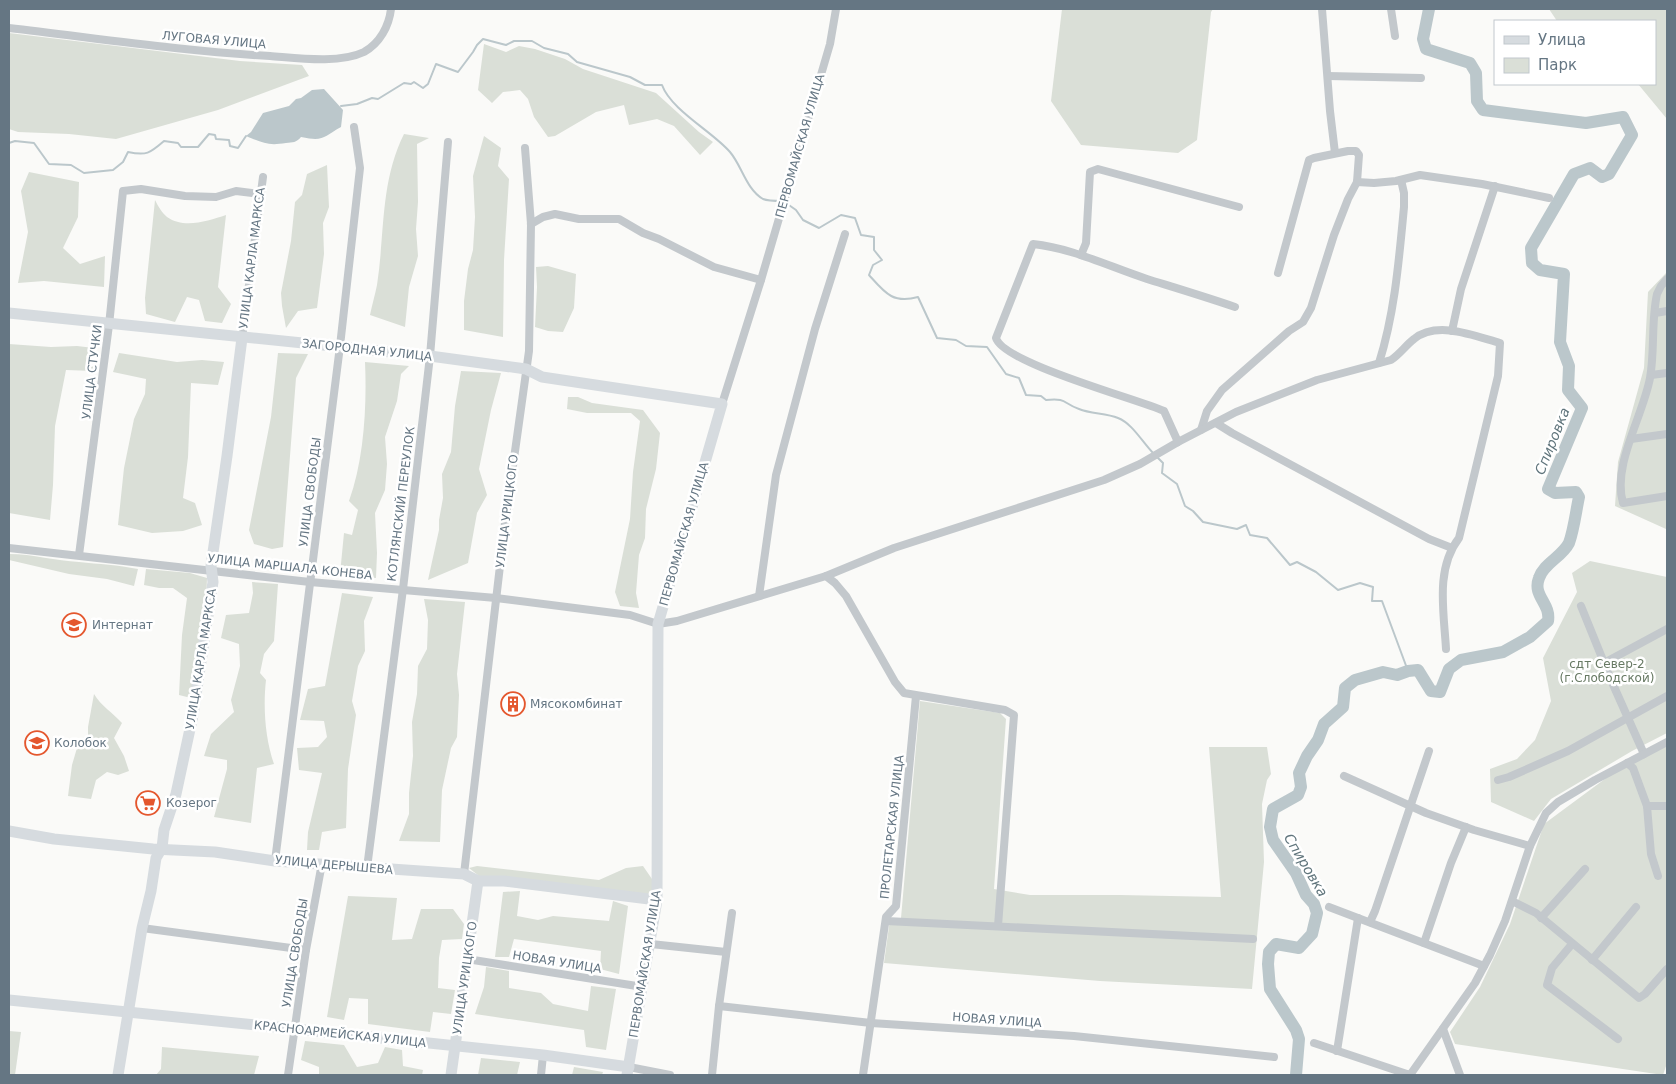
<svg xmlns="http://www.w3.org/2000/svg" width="1676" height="1084" viewBox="0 0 1676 1084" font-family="'DejaVu Sans',sans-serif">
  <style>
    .green { fill: #dadfd7 }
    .water { fill: #bbc7cb }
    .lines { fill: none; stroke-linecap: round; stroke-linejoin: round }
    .stream { stroke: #bbc7cb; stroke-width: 2 }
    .river { stroke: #bbc7cb; stroke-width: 12 }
    .street { stroke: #c3c8cc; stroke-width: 8 }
    .secondary { stroke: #d6dbdf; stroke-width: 11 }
    .labels { text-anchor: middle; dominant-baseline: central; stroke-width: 5; stroke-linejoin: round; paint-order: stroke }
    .street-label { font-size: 12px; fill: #657683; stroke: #fff }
    .poi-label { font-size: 12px; fill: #657683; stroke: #fff; text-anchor: start }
    .park-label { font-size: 12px; fill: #687a64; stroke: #fff }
    .water-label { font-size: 14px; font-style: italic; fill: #60757c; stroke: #fff }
  </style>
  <rect width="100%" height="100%" fill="#fafaf8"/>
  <g class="green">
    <path d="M1062,9h151l-2,3 -14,128 -19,13 -97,-8 -30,-44z"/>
    <path d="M1549,9h118v110l-29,-35h17v-63h-98z"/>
    <path d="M9,33l231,28 62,4 7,11 -91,34 -102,29 -47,-5 -51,-2 -9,-3z"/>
    <path d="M484,44l22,8 13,-6 16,3 30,10 18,10 73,24 43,39 14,10 -13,13 -26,-29 -17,-7 -28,6 -5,-20 -28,7 -41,24 -7,1 -14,-20 -6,-18 -8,-9 -17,2 -11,11 -14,-13z"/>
    <path d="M404,134l25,4 -12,6 1,58 -2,27 2,27 -9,31 -4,40 -35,-12c2,-10 5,-20 7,-30 8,-51 3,-103 27,-151z"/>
    <path d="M484,136l17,12 -3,18 11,13 -5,81 -1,77 -39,-7v-29l4,-32 5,-19 2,-33 -2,-41z"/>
    <path d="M327,165l2,42 -6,16 1,31 -7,54 -19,3 -12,17 -4,-22 -1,-13 10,-52 4,-39 7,-7 5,-21z"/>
    <path d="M29,172l50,10 -1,35 -15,31 17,16 25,-8 -1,31 -60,-6 -26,2 10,-51 -7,-41z"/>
    <path d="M155,200c3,6 7,13 12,17 17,12 41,4 59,-2l-8,72 13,17 -9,19 -17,-2 -6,-21 -12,-3 -12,25 -29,-8 -1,-16z"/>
    <path d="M548,266l28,8 -2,34 -11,24 -15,-1 -13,-4 2,-40 -1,-20z"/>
    <path d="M1667,272v257h-1l-51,-23 3,-44 26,-94 4,-76z"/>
    <path d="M9,344l42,3 26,-1 17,2 -1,23 -27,-1 -11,56 -2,59 -3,35 -41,-7z"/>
    <path d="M119,353l58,9 25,-2 22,2 -6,23 -27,-2 -3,74 -5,41 12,5 7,22 -19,6 -31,2 -34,-8 6,-57 10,-49 11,-25 1,-15 -33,-7z"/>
    <path d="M278,353l30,1 -12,24 -13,169 -11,2 -18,-5 -5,-14 22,-113z"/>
    <path d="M365,362l44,4 -8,8 -4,27 -12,36 2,27 -2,26 -10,23 2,40 -1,25 -36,-4 4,-41 8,2 6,-25 -9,-9c15,-41 18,-95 16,-139z"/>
    <path d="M461,371l40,2 -10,37 -12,59 8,26 -10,18 -9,50 -40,17 11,-50v-10l4,-22 -1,-24 9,-22 4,-46z"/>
    <path d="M568,397h10l14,6 51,7 17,23 -4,36 -10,40 -1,29 -6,17 -3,38 3,15 -19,-2 -5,-14 15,-73 3,-47 7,-51 -9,-8h-44l-20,-4z"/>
    <path d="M9,554c24,0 47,7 70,8 20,2 39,3 59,7l-4,17 -27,-7 -38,-5 -60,-14z"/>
    <path d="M1590,561l77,16v156l-35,18 -81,48 -17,22 -43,-19 -1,-33 27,-10 18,-19 16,-39 -8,-43 34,-66 -5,-19z"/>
    <path d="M146,569l44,4 17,5 -1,28 -15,92 -12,-3 3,-60 5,-37 -14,-10h-14l-15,-3z"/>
    <path d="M252,582l26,2 -4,57 -10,13 -4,19 6,7c-3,27 -1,58 8,84l-17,4 -6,55 -37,-6 13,-48v-9l-23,-4 7,-22 23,-22 -3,-12 9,-34 -1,-22 -18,-6 5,-23 23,-2 4,-20z"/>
    <path d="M342,593l31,4 -9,24 1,30 -7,15 -6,35 4,14 -8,54 -2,59 -24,4 -3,18h-12l1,-18 14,-59 -23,-3 -2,-22 21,-1 9,-10 -3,-16 -24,-1 8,-31 17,-3z"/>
    <path d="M424,599l41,3 -8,72 2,21 -2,42 -6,11 -9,42 -2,52 -41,-1 10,-27v-21l4,-37 -1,-34 5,-28 1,-28 9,-17 1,-29z"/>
    <path d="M94,694c7,12 19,19 28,29l-8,15 10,18 5,15 -11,4 -11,-3 -11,8 -5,19 -23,-3 4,-31 5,-17 11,-3v-18z"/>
    <path d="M920,701l80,12 6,6 -12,170 36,6h90l101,2 -12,-150h58l4,27 -4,6 -5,24 2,58 -12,127 -152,-8 -216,-18 6,-44 11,-1z"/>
    <path d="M1667,739v324l-4,12 -208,-31 -5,-12 30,-45 30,-63 34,-100 96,-71z"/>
    <path d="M477,866l122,14 27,-12 17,-2 9,13v17l-173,-20 -10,-8z"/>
    <path d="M520,891l-3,25 21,4 15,-4 56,5 4,-20 15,5 -9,68 -19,-5 1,-18 -87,-12 -5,18h-14l8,-65z"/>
    <path d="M348,896l49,2 -5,42 20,-1 9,-30h32l11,15 -2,15 -20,1 -3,18 -1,30 17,2 -4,24 -18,-2 -3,20 -62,-8v-25l-19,-1 -5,22 -17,-3z"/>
    <path d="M486,967l23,4v17l32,5 12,11 35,7 3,-25 25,3 -10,61 -20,-3 -2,-17 -109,-16 9,-27z"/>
    <path d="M9,1031l12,1 -6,43h-6z"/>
    <path d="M305,1041l39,4 13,22 21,-4 7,-16 17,3 1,16 20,4 -1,5h-103v-8l-18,-7z"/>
    <path d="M162,1047l97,9 -5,19h-98l5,-6z"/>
    <path d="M481,1058l39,4 -3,13h-39z"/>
    <path d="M574,1067l29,5 -1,3h-30z"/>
  </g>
  <path class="water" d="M324,89l19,21 -2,17c-18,10 -17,15 -40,10 -5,6 -8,5 -15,6 -18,3 -23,0 -40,-7l5,-4 12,-19 26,-7 7,-7 5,-1 11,-8z"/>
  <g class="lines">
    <g class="stream">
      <path d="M341,106l16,-2 15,-6 6,1 26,-16 7,1 3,-2 9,6 5,-4 8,-20 22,8 15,-20 4,-7 6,-6 23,6 8,-4h18l12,7 24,6 9,8 53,15 15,8h17c9,25 51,47 68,67 12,14 16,37 33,47 5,2 13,2 19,2"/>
      <path d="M9,143l6,-2 19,2 15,21 22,1 13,8 29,-3 10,-8 5,-10c19,4 22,1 36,-11l14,2 3,4h17l11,-13 6,1 1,4 13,1 1,6 8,2 8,-12"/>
      <path d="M786,203l10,7 7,10 16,8 22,-13 14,3 6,17 13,2v13l8,10 -9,5 -4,10c16,18 24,29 49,22l19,41 19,2 10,6 21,1 19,27 13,4 7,17 15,1 5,4c22,-2 16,3 33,9 12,5 27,4 39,9 15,6 24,24 36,36"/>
      <path d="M1157,457l6,6 -1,10 15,11 8,22 8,5 10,11 34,7 9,-4 4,10 17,3 23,27 7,-3 19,10 22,18 22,-7 13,4 -1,14h10l26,70"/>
    </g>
    <path class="river" d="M1296,1075l3,-36 -3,-9 -26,-41 -2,-25 1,-12 7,-8 23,4 13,-14 5,-21 -3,-9 -8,-9 -10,-22 -23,-33 -3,-13 3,-18 25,-14 3,-8 -2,-14 8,-17 11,-16 6,-16 19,-17 2,-19 10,-8 28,-8 14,3 11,-4 10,-1 13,21 9,1 9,-23 12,-9 42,-8 27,-15 18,-16c3,-18 -16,-25 -9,-43 5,-15 23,-21 30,-35 5,-14 7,-32 10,-46l-3,-5 -21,1 -7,-4 34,-81 -14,-18 1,-24 -9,-24 4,-68 -24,-4 -8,-7 -1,-15 43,-74 16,-6 12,9 7,-3 23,-39 -9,-18 -37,6 -103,-13 -6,-9 -1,-28 -6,-10 -44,-14 -3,-10 6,-30"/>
    <g class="street">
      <path d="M1322,9l8,102 5,42"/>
      <path d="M1391,9l4,27"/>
      <path d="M9,28c87,10 173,23 261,28 27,2 69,8 94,-4 16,-9 25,-26 27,-43"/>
      <path d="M1328,76l93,2"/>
      <path d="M1357,182l17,1 22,-2 24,-6 62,9 67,14"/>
      <path d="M531,224l12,-7 12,-3 24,5h40l24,14 16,6 55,28 47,13"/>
      <path d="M1081,255l5,-12 4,-71 8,-3 141,38"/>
      <path d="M1667,279l-6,7 -4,8c-6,27 -2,56 -7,84 -7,38 -38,87 -27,125l44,-7"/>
      <path d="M1655,313l12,-2"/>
      <path d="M1452,331l9,-42 34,-103"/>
      <path d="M242,338l21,-161"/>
      <path d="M1379,363c16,-51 20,-104 25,-156v-14l-3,-13"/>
      <path d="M1651,375l16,-2"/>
      <path d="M722,404l39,-124 69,-236 6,-35"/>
      <path d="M1216,423l16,10 197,106 23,9"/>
      <path d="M1201,430l6,-19 15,-21 67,-59 14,-9 8,-14 23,-73 14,-36 9,-17 2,-27 -3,-4h-8l-34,7 -5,2 -31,113"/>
      <path d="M1631,439l36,-5"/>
      <path d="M1178,442l-14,-31c-27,-12 -161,-48 -168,-73l37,-94c39,4 77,23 114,35 29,9 59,18 88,28"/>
      <path d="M9,548l301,34 186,16 134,17 28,9 19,-3 149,-45 9,7 11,13 49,86 9,11 101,17 9,5 -16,211"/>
      <path d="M79,555l30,-230 14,-134 18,-2 44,7 31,1 20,-6 24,3"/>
      <path d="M826,576l68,-28 210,-68 36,-16 38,-22 58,-30 81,-32 74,-20c9,-6 15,-15 23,-21 23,-19 61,-3 86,4l-2,33 -39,162c-24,31 -15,74 -13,111"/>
      <path d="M759,596l17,-121 39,-146 30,-95"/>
      <path d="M1581,606l30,74 33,74"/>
      <path d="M1604,663l63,-34"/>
      <path d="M1627,763l6,5 14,38 4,48 7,22"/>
      <path d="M1344,776l82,37 48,17 56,16"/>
      <path d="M1498,780l11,-3 59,-26 99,-55"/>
      <path d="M1647,806h20"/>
      <path d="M275,861l65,-515 20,-178 -6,-41"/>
      <path d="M367,868l36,-279 27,-233 18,-214"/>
      <path d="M464,874l41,-351 24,-172 2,-127 -6,-76"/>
      <path d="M1512,901l24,12 103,85 6,-4 22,-25"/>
      <path d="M1329,907l155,59"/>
      <path d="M1541,918l44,-49"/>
      <path d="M886,921l367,18"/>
      <path d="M1370,922l5,-11 54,-160"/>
      <path d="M142,928l164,22"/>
      <path d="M1424,943l27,-80 15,-36"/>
      <path d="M651,944l75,8"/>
      <path d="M1572,944l-20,24 -5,17 71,54"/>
      <path d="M467,959l176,28"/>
      <path d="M1592,960l44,-53"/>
      <path d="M719,1006l152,17 203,13 200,21"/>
      <path d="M1443,1029l17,46"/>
      <path d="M1314,1043l96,32 65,-92 15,-28 15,-34 25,-75 16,-33 12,-11 37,-22 72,-38"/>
      <path d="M1337,1051l21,-133"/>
      <path d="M629,1067l41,8"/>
      <path d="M288,1075l18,-125 16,-87"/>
      <path d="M541,1075l2,-20"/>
      <path d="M712,1075l7,-69 13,-93"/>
      <path d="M863,1075l23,-158 10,-11 20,-210"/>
    </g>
    <g class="secondary">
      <path d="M9,313l421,43 96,13 16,8 180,27 -64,220 -1,276 -30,175"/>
      <path d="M9,831l45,8 99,10 62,3 60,9 189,13 14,7h26l153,19"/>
      <path d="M9,1000l286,29 248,26 86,12"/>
      <path d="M118,1075l24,-147 9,-37 5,-33 6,-10 2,-18 12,-36 17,-79 20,-133 -2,-16 16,-110 15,-118"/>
      <path d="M451,1075l27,-194"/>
    </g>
  </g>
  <defs>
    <g id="school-ring" transform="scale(1.25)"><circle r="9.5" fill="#fff" stroke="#e4572e" stroke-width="1.5"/><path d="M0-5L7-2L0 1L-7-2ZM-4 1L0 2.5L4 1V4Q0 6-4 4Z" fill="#e4572e"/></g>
    <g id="building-ring" transform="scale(1.25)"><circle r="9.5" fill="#fff" stroke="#e4572e" stroke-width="1.5"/><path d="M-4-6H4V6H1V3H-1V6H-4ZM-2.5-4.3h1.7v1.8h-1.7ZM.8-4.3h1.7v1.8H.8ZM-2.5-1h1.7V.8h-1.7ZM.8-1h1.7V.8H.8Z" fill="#e4572e"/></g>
    <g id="supermarket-ring" transform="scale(1.25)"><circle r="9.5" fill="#fff" stroke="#e4572e" stroke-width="1.5"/><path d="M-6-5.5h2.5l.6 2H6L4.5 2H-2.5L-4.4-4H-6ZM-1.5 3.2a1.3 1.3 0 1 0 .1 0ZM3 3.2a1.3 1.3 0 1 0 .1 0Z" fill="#e4572e"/></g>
  </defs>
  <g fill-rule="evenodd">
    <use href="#school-ring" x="74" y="625"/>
    <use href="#building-ring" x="513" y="704"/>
    <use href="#school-ring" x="37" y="743"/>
    <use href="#supermarket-ring" x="148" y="803"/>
  </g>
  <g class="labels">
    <g class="street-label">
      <text transform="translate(214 40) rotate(5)">ЛУГОВАЯ УЛИЦА</text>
      <text transform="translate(800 146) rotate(-74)">ПЕРВОМАЙСКАЯ УЛИЦА</text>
      <text transform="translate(252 258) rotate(-83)">УЛИЦА КАРЛА МАРКСА</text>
      <text transform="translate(367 350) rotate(6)">ЗАГОРОДНАЯ УЛИЦА</text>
      <text transform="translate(92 372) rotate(-83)">УЛИЦА СТУЧКИ</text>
      <text transform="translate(310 492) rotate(-83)">УЛИЦА СВОБОДЫ</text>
      <text transform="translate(401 504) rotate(-83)">КОТЛЯНСКИЙ ПЕРЕУЛОК</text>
      <text transform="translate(507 511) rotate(-83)">УЛИЦА УРИЦКОГО</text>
      <text transform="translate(684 534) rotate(-74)">ПЕРВОМАЙСКАЯ УЛИЦА</text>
      <text transform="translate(290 567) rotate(6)">УЛИЦА МАРШАЛА КОНЕВА</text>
      <text transform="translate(201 659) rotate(-81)">УЛИЦА КАРЛА МАРКСА</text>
      <text transform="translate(892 827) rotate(-84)">ПРОЛЕТАРСКАЯ УЛИЦА</text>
      <text transform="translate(334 865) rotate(5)">УЛИЦА ДЕРЫШЕВА</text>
      <text transform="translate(295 953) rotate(-81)">УЛИЦА СВОБОДЫ</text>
      <text transform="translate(557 962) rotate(9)">НОВАЯ УЛИЦА</text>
      <text transform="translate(645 964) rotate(-81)">ПЕРВОМАЙСКАЯ УЛИЦА</text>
      <text transform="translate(465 978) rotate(-82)">УЛИЦА УРИЦКОГО</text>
      <text transform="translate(997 1020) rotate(4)">НОВАЯ УЛИЦА</text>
      <text transform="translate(340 1034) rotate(6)">КРАСНОАРМЕЙСКАЯ УЛИЦА</text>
    </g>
    <g class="poi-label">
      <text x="92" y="625">Интернат</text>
      <text x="530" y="704">Мясокомбинат</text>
      <text x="54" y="743">Колобок</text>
      <text x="166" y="803">Козерог</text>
    </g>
    <g class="park-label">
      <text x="1607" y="664">сдт Север-2<tspan x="1607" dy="14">(г.Слободской)</tspan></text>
    </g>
    <g class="water-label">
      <text transform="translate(1552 441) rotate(-68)">Спировка</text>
      <text transform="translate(1306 865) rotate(59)">Спировка</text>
    </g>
  </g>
  <rect width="1676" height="1084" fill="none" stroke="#657683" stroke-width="20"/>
  <rect x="1494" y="20" width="162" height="65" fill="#ffffff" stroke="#c1c8cd"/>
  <rect x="1504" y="36" width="25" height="8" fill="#d6dbdf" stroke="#c1c8cd"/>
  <text x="1538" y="45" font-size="15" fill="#657683">Улица</text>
  <rect x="1504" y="58" width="25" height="15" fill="#dadfd7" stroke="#c1c8cd"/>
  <text x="1538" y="70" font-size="15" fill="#657683">Парк</text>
</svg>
